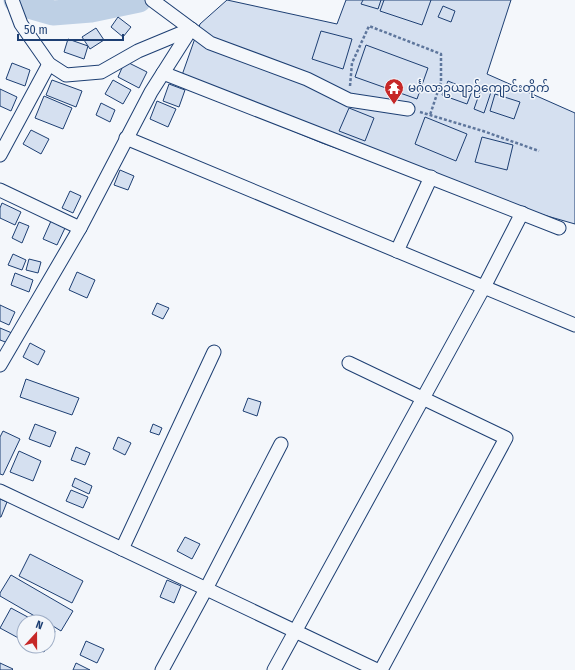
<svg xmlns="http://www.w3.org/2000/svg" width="575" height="670" viewBox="0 0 575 670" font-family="'Fira Sans Condensed','Noto Sans Myanmar',sans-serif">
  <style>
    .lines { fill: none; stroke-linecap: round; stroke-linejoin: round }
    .river { stroke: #bed0e5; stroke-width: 25 }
    .building { fill: #d5e0f0; stroke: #1d3f73 }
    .minor-casing { stroke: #1d3f73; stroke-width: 15 }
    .path { stroke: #5e769c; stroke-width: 2.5; stroke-dasharray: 3 2; stroke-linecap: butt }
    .minor { stroke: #f4f7fb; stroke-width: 13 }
    .labels { text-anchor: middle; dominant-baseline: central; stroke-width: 3; stroke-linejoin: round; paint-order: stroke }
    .poi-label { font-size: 12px; fill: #1d3f73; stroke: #f4f7fb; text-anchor: start }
  </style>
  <rect width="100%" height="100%" fill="#f4f7fb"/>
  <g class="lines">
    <path class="river" d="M16,0l9,5 28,8 38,-3 48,-10"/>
  </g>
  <g class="building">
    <path d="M227,0l110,24 9,-24h165l-24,74 88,39v111l-136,-39 -117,-42 -111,-46 -30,-19 19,-54z"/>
    <path d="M363,0h18l-3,9 -17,-5z"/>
    <path d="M384,0h47l-9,25 -42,-14z"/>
    <path d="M443,6l12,5 -4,11 -13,-5z"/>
    <path d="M118,17l13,10 -8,10 -12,-10z"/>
    <path d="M96,28l8,12 -14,9 -8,-12z"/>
    <path d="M321,31l31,8 -9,30 -31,-10z"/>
    <path d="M68,39l20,7 -4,13 -20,-7z"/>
    <path d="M366,45l62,23 -11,31 -62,-22z"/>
    <path d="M125,61l22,11 -8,16 -21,-11z"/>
    <path d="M12,63l18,7 -5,16 -19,-7z"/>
    <path d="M52,80l30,11 -6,16 -30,-12z"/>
    <path d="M113,80l18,10 -8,14 -18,-10z"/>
    <path d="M448,81l24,10 -5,13 -25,-9z"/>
    <path d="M169,84l16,6 -6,17 -16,-6z"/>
    <path d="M0,89l17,8 -6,14 -11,-5z"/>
    <path d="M481,89l10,3 -7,21 -10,-4z"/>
    <path d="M495,94l25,8 -6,17 -24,-8z"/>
    <path d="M44,96l28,12 -9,21 -28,-11z"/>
    <path d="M157,101l19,8 -8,18 -18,-8z"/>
    <path d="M101,103l14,7 -5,12 -14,-7z"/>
    <path d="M349,108l25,10 -9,23 -26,-10z"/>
    <path d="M425,117l42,17 -11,27 -41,-17z"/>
    <path d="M31,130l18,9 -8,15 -18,-10z"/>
    <path d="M482,137l31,8 -6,25 -32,-8z"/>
    <path d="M120,170l14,6 -6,14 -14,-5z"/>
    <path d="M70,191l11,5 -8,17 -11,-5z"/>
    <path d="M2,203l19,9 -6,13 -15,-7v-10z"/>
    <path d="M51,221l14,7 -8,17 -14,-6z"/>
    <path d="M19,222l10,4 -7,17 -10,-5z"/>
    <path d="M13,254l13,6 -4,10 -14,-5z"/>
    <path d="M29,259l12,3 -3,11 -12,-3z"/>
    <path d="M77,272l18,8 -8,18 -18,-8z"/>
    <path d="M15,273l18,7 -4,12 -18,-7z"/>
    <path d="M157,303l12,5 -6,11 -11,-5z"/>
    <path d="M0,305l15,7 -6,13 -9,-4z"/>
    <path d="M0,328l12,5 -4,10 -8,-3z"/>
    <path d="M30,343l15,8 -7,14 -15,-8z"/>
    <path d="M26,379l53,19 -7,17 -52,-18z"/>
    <path d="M248,398l13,4 -4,14 -14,-5z"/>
    <path d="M35,424l21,8 -6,15 -21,-8z"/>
    <path d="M153,424l9,4 -3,7 -9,-3z"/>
    <path d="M3,431l17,8 -17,36 -3,-1v-37z"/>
    <path d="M118,437l13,6 -6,12 -12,-6z"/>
    <path d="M76,447l14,6 -5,12 -14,-5z"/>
    <path d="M19,451l22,10 -8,20 -23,-9z"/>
    <path d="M75,478l17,8 -3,8 -17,-8z"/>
    <path d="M71,490l17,7 -5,11 -17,-7z"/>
    <path d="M0,499l7,3 -6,15h-1z"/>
    <path d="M185,537l15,7 -8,15 -15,-8z"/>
    <path d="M30,554l53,27 -11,22 -53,-27z"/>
    <path d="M11,575l62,36 -12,20 -13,-8v-1h-3l-45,-26v-3z"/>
    <path d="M167,580l14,6 -7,17 -14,-6z"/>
    <path d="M11,608l26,14h-13v19l-24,-13z"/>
    <path d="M48,628l7,3 -7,14z"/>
    <path d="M86,641l18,8 -7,14 -17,-8z"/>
    <path d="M34,646h13l-3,6z"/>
    <path d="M0,663l13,6 -1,1h-12z"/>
    <path d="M76,663l14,7h-17z"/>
  </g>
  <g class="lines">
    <g class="minor-casing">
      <g id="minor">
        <path d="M12,0l9,24 28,40 17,11 35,-3 37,-21 53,-22"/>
        <path d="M152,0l58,43 97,36 42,21 59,9"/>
        <path d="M163,73l396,155"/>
        <path d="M126,138l449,187"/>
        <path d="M0,155l49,-91"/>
        <path d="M0,190l80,38"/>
        <path d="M397,251l34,-74"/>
        <path d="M349,363l157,75 -125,232"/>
        <path d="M0,365l80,-137 71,-136 40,-63"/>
        <path d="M0,491l377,179"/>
        <path d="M122,549l92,-197"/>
        <path d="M162,670l44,-81 75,-145"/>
        <path d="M274,670l210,-383 38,-74"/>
      </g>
    </g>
    <g class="path">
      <path d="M350,86l2,-23 17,-37 72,28v28l-11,33"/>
      <path d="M420,112l63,19 56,20"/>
    </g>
    <use href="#minor" class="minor"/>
  </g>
  <defs>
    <g id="temple-pin" transform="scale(1)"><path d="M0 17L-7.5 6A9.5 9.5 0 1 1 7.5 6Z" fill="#c62828" stroke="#f4f7fb"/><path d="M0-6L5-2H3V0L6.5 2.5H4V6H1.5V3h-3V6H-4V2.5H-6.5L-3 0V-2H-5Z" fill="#fff"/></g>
  </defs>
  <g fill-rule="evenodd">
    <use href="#temple-pin" x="394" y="88"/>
  </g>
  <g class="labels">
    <g class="poi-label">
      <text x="408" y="88">မင်္ဂလာဥယျာဉ်ကျောင်းတိုက်</text>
    </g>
  </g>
  <g transform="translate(36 634) rotate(21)"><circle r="19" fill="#f4f7fb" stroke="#9eadc5"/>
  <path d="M0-3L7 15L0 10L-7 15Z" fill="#c62828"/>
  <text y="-6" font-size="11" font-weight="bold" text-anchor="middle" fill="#1d3f73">N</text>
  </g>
  <path d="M18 34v6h105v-6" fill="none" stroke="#1d3f73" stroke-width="2"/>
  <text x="24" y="34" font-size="12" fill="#1d3f73" stroke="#f4f7fb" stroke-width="3" paint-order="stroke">50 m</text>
</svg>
